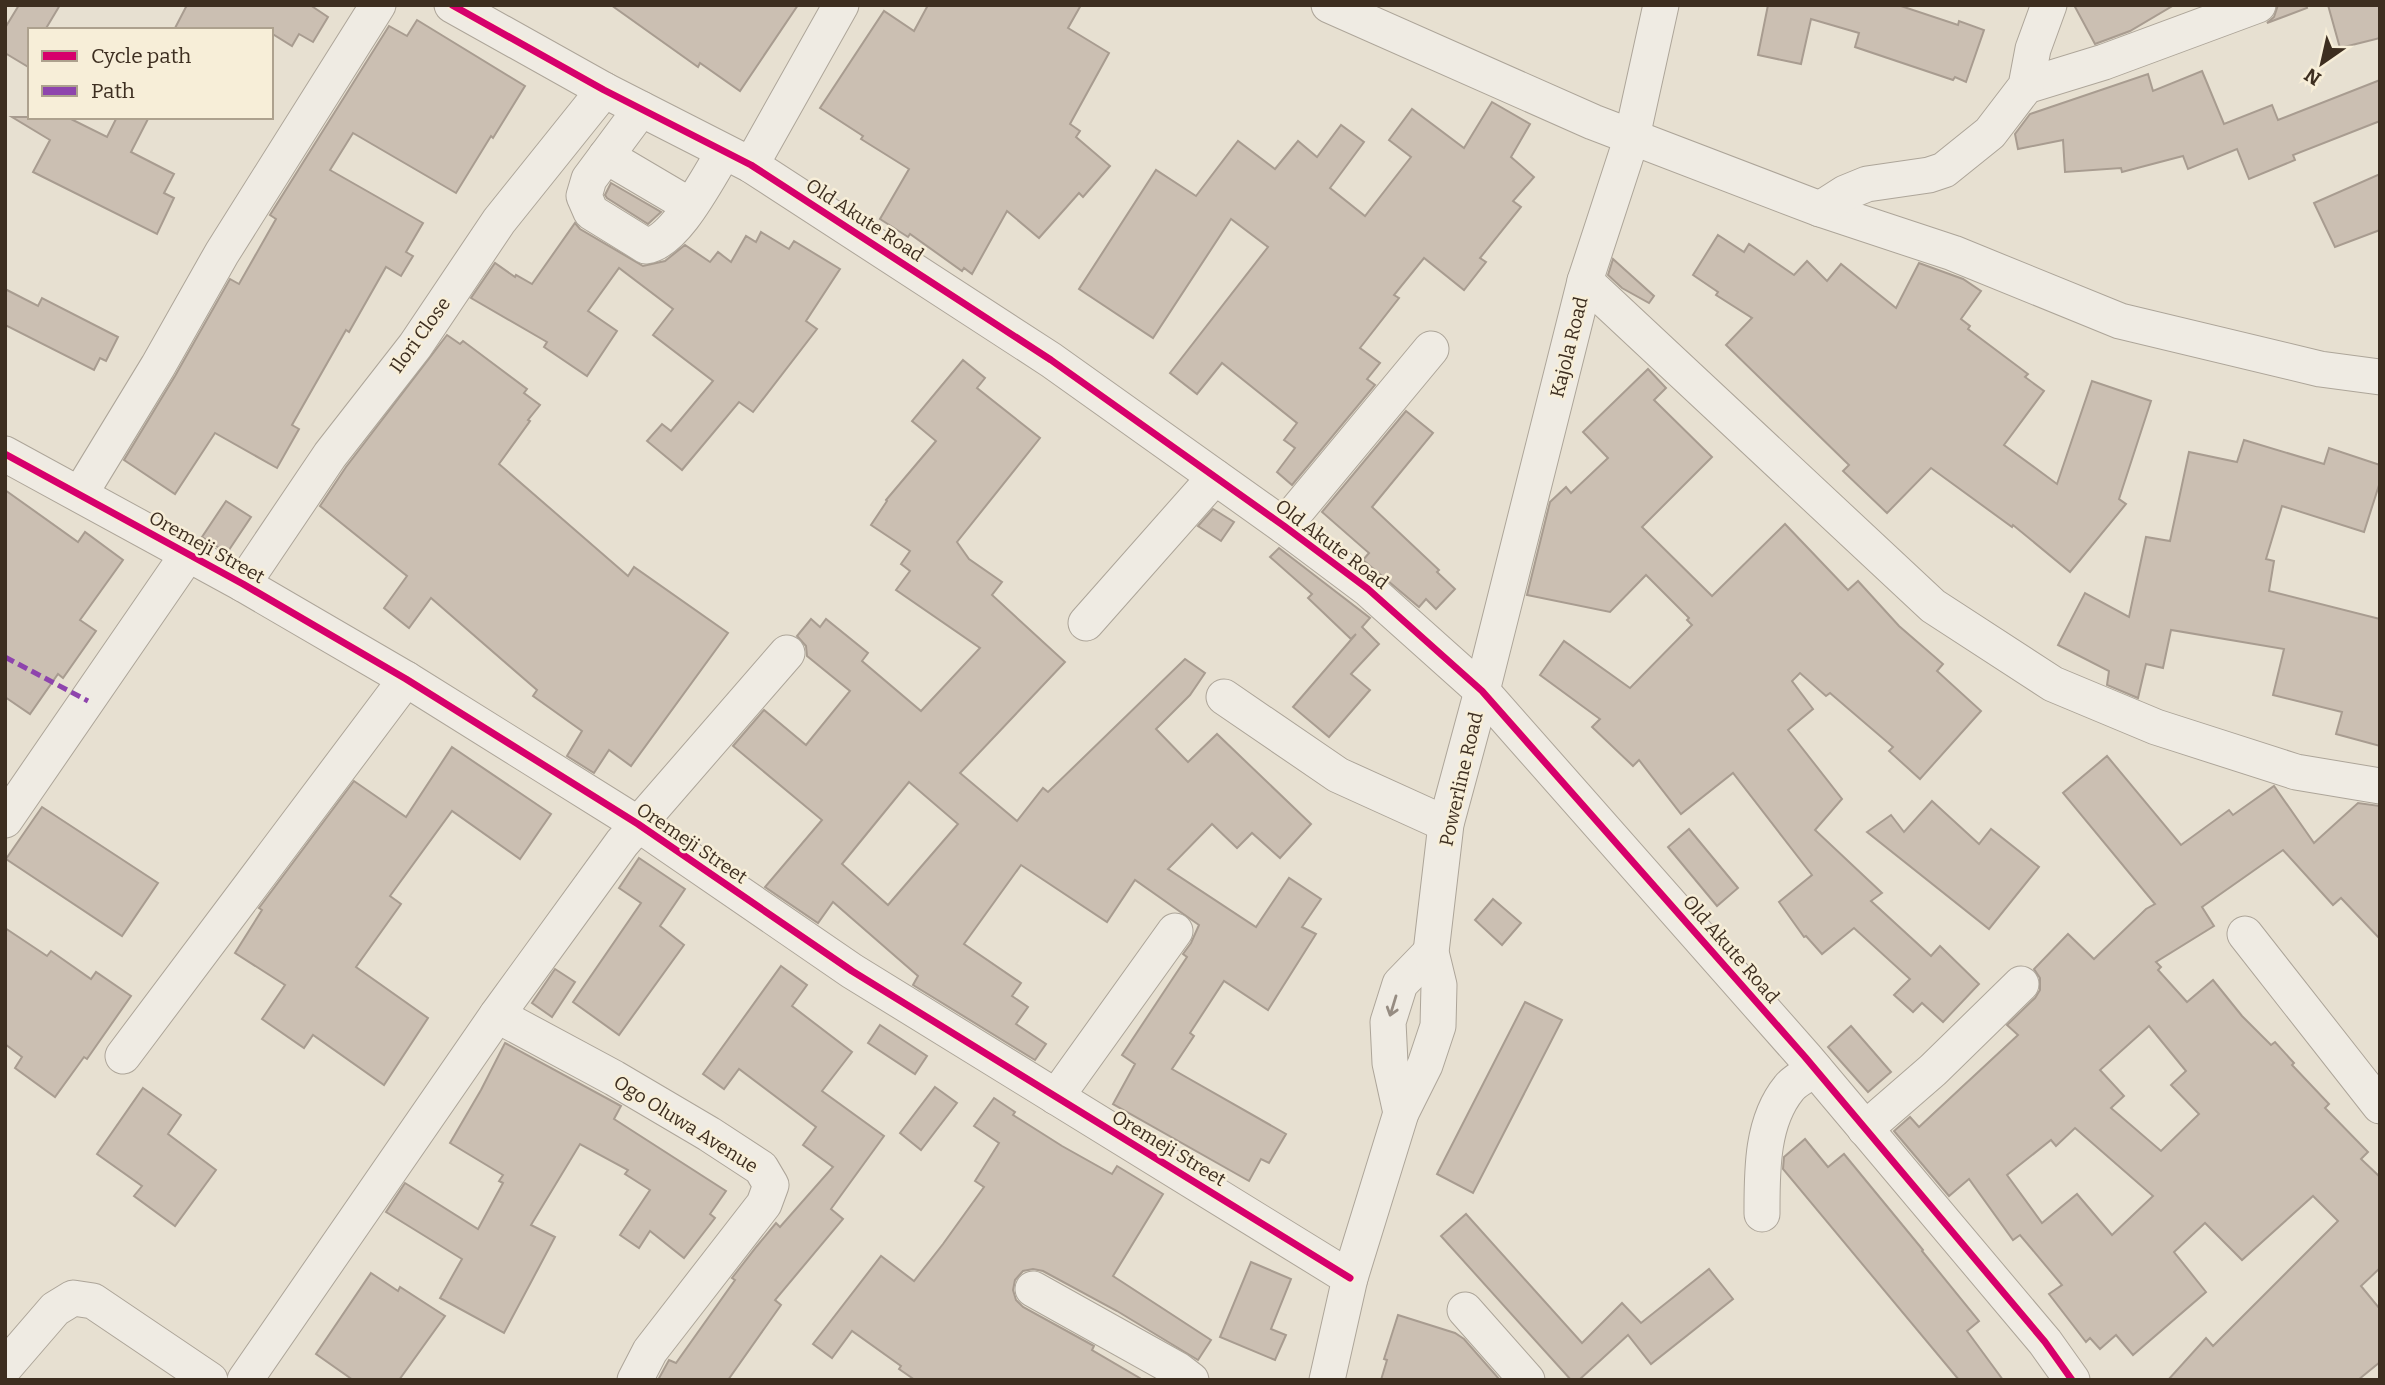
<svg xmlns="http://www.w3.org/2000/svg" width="2385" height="1385" viewBox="0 0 2385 1385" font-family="Bitter,serif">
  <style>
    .building { fill: #cbbfb2; stroke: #a89c90; stroke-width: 2; fill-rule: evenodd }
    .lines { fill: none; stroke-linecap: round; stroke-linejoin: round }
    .minor-casing { stroke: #ada599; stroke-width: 37 }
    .minor { stroke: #efebe3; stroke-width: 35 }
    .quiet { stroke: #8e44ad; stroke-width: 5; stroke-dasharray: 10 5; stroke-linecap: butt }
    .cycleway-casing { stroke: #f7eed8; stroke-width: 11 }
    .cycleway { stroke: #d6006c; stroke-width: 7 }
    .oneway { stroke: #968c82 }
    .labels { text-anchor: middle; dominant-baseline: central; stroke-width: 5; stroke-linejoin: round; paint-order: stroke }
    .street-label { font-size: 19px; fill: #3d2e20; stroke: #f7eed8 }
  </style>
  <rect width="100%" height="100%" fill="#e7e0d1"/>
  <g class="building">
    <path d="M19,5h41l-15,25h-15v38l-25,-15v-25z"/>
    <path d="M187,5h123l18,12 -15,25 -14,-8 -7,12 -21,-13v-3h-97z"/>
    <path d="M611,5h187l-58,86 -40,-28 -2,4z"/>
    <path d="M928,5h153l-13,23 41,25 -39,71 10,7 -4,6 34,29 -27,31 -4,-4 -40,45 -32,-27 -35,63 -8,-6 -2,3 -52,-37 -2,3 -28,-18 29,-50 -48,-30 2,-3 -43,-28 64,-97 30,20z"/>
    <path d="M1768,5h130l60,20 1,-4 25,9 -18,52 -11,-5 -2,3 -98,-33 4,-14 -48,-14 -10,45 -43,-9z"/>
    <path d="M2074,5h100l-44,26 -35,13z"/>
    <path d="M2278,5h28l1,3 -40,15 7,-6z"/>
    <path d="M2328,5h52v33l-40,10z"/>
    <path d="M417,20l108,66 -32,52 -2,-2 -35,57 -103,-60 -23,37 93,53 -17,29 7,4 -12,20 -15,-9 -37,65 -3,-2 -54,95 7,4 -22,39 -62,-35 -40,61 -51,-34 51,-84 55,-97 9,5 37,-65 -6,-4 119,-189 18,10z"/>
    <path d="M2202,71l22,53 48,-19 6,15 102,-40v41l-87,34 2,5 -46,19 -12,-30 -49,20 -5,-13 -61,16 -1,-4 -56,4 -2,-32 -45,9 -3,-15 15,-20 118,-40 5,17z"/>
    <path d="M1492,102l38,22 -19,33 23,20 -21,24 8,6 -41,51 6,4 -22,28 -40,-32 -30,37 5,3 -39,50 20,15 -13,16 8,6 -83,100 -15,-13 18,-24 -11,-8 13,-17 -75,-60 -25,31 -27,-21 98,-126 -37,-28 -78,119 -74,-49 77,-119 40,26 42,-55 37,28 23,-28 19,16 24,-32 23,17 -34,46 35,28 46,-59 -22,-17 23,-31 52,39z"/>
    <path d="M12,117h55l40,20 10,-20h32l-18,35 43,22 -10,19 10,5 -17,36 -124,-62 17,-32z"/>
    <path d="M2380,174v56l-45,17 -21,-44z"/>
    <path d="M611,183l50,29 -13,12 -41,-26 -2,-3z"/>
    <path d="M575,223l5,6 63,37 22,-5 20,-16 25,17 8,-10 13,10 15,-26 10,6 5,-10 28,17 5,-8 46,28 -34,52 11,8 -64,83 -14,-10 -57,68 -35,-29 15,-17 9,7 42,-50 -60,-46 20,-26 -54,-41 -31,43 29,20 -30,45 -43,-29 3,-5 -76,-44 24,-35 20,14 1,-2 16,9z"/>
    <path d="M1718,235l26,17 5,-8 45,31 13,-14 20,20 14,-17 55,44 23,-45 44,16 18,12 -20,28 9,7 -2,3 60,45 -3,3 19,14 -40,54 53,39 35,-103 59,20 -32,98 7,5 -56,68 -57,-47 -1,2 -81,-59 -44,45 -44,-42 6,-6 -123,-120 26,-27 -36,-23 2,-3 -25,-17z"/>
    <path d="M1613,259l41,37 -5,7 -27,-15 -14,-13z"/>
    <path d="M5,289l33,17 4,-8 76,39 -12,24 -6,-3 -6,12 -89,-45z"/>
    <path d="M447,335l13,9 3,-3 64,48 -3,4 16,12 -12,15 2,1 -31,43 129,112 6,-9 94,66 -97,133 -22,-16 -15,23 -27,-17 15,-25 -49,-35 4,-6 -106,-92 -22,30 -25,-20 23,-32 -87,-70 26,-39z"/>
    <path d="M963,360l22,18 -8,10 63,50 -83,104 12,17 33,23 -10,13 73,67 -105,111 57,48 26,-33 5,4 137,-133 20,14 -15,22 -34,34 32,33 29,-28 94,90 -31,34 -28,-25 -15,15 -25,-24 -44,45 88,58 33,-49 32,21 -19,28 14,7 -48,76 -44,-29 -34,52 4,3 -22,33 114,65 -17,29 -8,-4 -12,22 -136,-77 22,-40 -13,-9 65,-98 -4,-3 8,-11 8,-18 -64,-45 -28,42 -86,-57 -57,79 57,39 -9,13 16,11 -12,17 30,20 -11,16 -122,-75 5,-9 -85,-74 -15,21 -53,-36 57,-67 -89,-74 31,-36 42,35 44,-54 -43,-35 -1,-10 -9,-10 14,-17 9,8 6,-8 42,34 -6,8 59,50 59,-63 -84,-58 14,-19 -9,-7 9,-13 -39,-26 16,-24 -1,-1 50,-59 -24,-20zM909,782l49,42 -70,81 -46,-41z"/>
    <path d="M1648,369l18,19 -12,12 58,57 -70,70 70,69 73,-72 63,66 10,-9 41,45 44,38 -6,7 44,40 -61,68 -31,-28 4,-4 -63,-54 -4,3 -26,-23 -8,8 21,28 -25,21 54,69 -27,31 67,63 -11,8 60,55 9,-10 39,38 -36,38 -21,-19 -9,9 -19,-17 16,-16 -56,-51 -32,26 -16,-18 -2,1 -25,-35 33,-27 -79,-102 -52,41 -42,-54 -6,6 -41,-39 8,-8 -60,-44 24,-34 66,47 62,-63 -5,-5 2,-2 -43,-43 -36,37 -83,-17 23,-93 16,-15 5,6 37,-35 -25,-26z"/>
    <path d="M1406,411l27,22 -61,74 67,63 -2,2 18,17 -19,20 -10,-10 -7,8 -56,-47 6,-7 -47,-41z"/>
    <path d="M2244,440l80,24 5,-16 51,17v17l-16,50 -82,-26 -16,53 8,2 -5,30 111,28v127l-44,-12 6,-22 -69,-17 11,-46 -113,-19 -8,38 -17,-4 -8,34 -31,-13 2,-14 -51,-26 27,-52 44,24 17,-80 24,4 19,-89 48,10z"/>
    <path d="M5,490l73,52 7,-10 38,28 -43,60 16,11 -33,47 -5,-4 -28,40 -25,-17z"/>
    <path d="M226,501l25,16 -24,36 -25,-16z"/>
    <path d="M1213,509l21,13 -13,19 -23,-15z"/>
    <path d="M1279,548l91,70 -8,9 17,17 -28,30 19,16 -41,47 -36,-30 63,-73 -5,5 -43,-41 4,-4 -42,-37z"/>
    <path d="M452,747l99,67 -31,45 -68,-48 -62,85 11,8 -45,63 72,51 -44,67 -71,-50 -9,13 -42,-29 23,-34 -50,-32 27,-43 -3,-2 95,-127 52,36z"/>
    <path d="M2107,756l74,89 48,-35 4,5 41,-29 40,57 44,-40 22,3v133l-39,-41 -8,7 -50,-55 -81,57 12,19 -58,36 5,5 -3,3 29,32 26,-22 29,36 29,29 4,-3 19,21 -2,2 37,39 -4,4 43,44 -7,7 19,18v91l-19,18 19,23v53l-22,18h-190l38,-42 7,8 125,-125 -25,-25 -71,64 -37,-37 -31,29 32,40 -73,63 -17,-20 -16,14 -10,-11 -4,4 -37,-48 13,-9 -42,-50 -7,5 -44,-61 -20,17 -55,-65 16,-14 9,10 99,-92 -11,-10 28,-27 5,-8v-12l-6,-9 34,-35 26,25 52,-50 9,-5 -92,-111zM2149,1026l37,45 -15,14 28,29 -38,37 -50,-43 13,-12 -24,-26zM2075,1128l78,68 -41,39 -35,-41 -35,29 -35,-48 44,-35 5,6z"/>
    <path d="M1932,801l47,43 12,-15 48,38 -50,62 -122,-97 24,-17 13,17z"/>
    <path d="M42,807l116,76 -36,53 -116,-77z"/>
    <path d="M1689,829l49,59 -21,18 -49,-59z"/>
    <path d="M639,858l46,31 -25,37 24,19 -65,90 -46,-33 68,-99 -22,-15z"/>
    <path d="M1493,899l28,24 -19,22 -27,-25z"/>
    <path d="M5,928l42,28 4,-5 40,28 5,-7 35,24 -44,63 -3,-2 -29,40 -40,-29 7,-11 -17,-13z"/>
    <path d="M781,966l26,19 -15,21 60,46 -30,39 62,45 -53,73 12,10 -68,81 6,5 -53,75h-70l11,-20 7,3 59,-83 -3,-2 25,-32 19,-23 4,4 53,-60 -30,-22 13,-18 -77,-58 -15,20 -21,-15z"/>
    <path d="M555,969l20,13 -23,35 -20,-14z"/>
    <path d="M1525,1002l37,18 -89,173 -36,-19z"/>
    <path d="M880,1025l47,31 -12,18 -47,-31z"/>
    <path d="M1851,1026l40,46 -23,20 -40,-45z"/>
    <path d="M505,1043l116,63 -7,13 112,72 -16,23 5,4 -31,40 -34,-27 -11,17 -19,-13 30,-45 -25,-16 3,-4 -48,-26 -49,81 24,12 -51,96 -64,-35 22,-39 -76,-47 19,-29 73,46 25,-46 -4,-2 4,-6 -53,-32 31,-53z"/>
    <path d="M935,1087l22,16 -36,47 -21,-17z"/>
    <path d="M143,1088l38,27 -13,19 48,36 -41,56 -41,-30 8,-10 -45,-32z"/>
    <path d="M994,1098l21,14 -2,3 49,31 50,28 5,-8 46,28 -50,82 98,64 -13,20 -81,-49 -74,-40 -10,-2 -10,2 -8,9 -2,10 3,10 7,7 71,39 -2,4 51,30h-228l-16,-11 2,-3 -49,-35 -20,27 -19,-14 68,-88 33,25 29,-37 41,-57 -9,-6 24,-38 -25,-17z"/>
    <path d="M1805,1139l23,28 16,-13 79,96 -1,1 57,70 -12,10 36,49h-44l-176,-211 1,-12z"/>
    <path d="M1466,1214l116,129 40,-40 19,20 68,-54 24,30 -82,65 -23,-29 -49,45h-8l-130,-144z"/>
    <path d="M1251,1262l40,17 -20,50 15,6 -11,25 -55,-23z"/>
    <path d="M371,1273l27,18 2,-4 45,29 -46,64h-46l-37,-26z"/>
    <path d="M1398,1315l57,18 9,6 36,41h-119l6,-20 -3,-1z"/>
  </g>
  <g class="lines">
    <g class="minor-casing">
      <g id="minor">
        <path d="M452,5l152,85 147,75 300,195 233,166 84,63 114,102 323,366 240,285 27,38"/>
        <path d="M1329,5l264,117 227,87 133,44 167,68 200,48 60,8"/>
        <path d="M2026,86l78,-24 154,-57"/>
        <path d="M641,109l-52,70 -5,17 7,16 55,34c30,-4 62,-69 78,-94"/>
        <path d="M606,156l83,49"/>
        <path d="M751,165l90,-160"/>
        <path d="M1820,209l25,-16 22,-9 62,-9 15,-5 46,-37 36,-47 7,-37 16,-44"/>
        <path d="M1585,281l348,325 120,78 103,43 140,45 84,14"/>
        <path d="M5,454l238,130 163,95 232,145 214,147 498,307"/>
        <path d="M80,494l78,-128 64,-113 156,-248"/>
        <path d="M1284,526l147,-177"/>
        <path d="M243,584l87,-129 85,-109 84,-125 105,-131"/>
        <path d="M1086,623l129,-146"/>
        <path d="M1224,697l114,78 108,49"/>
        <path d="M5,820l183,-266"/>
        <path d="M2245,934l135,172"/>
        <path d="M497,1015l117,63 95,56 52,34 10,17 -7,19 -114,147 -15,29"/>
        <path d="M123,1056l283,-377"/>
        <path d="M1056,1097l119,-166"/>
        <path d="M1401,1113l-11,-50 -2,-41 12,-38 31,-32"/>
        <path d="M1865,1129l68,-59 88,-86"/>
        <path d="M1762,1214c0,-41 -1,-92 27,-126 6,-8 18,-13 26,-19"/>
        <path d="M1033,1289l145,81 13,10"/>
        <path d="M1465,1310l62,70"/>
        <path d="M5,1367l50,-58 18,-11 20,3 117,79"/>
        <path d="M245,1380l252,-365 125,-172 165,-190"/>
        <path d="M1327,1380l23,-102 51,-165 24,-48 13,-39 1,-41 -8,-33 15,-128 36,-133 103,-410 47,-144 29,-132"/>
      </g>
    </g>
    <use href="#minor" class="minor"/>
    <path class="quiet" d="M5,657l83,44"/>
    <g class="cycleway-casing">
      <g id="cycleway">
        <path d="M452,5l152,85 147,75 300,195 233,166 84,63 114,102 323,366 240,285 27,38"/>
        <path d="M5,454l238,130 163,95 232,145 214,147 498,307"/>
      </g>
    </g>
    <use href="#cycleway" class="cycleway"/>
  </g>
  <defs><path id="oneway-shaft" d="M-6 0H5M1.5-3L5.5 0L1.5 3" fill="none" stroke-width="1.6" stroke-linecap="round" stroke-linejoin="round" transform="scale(1.75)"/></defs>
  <use class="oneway" href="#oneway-shaft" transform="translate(1393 1006) rotate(107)"/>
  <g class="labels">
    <g class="street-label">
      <text transform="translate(865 220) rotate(33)">Old Akute Road</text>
      <text transform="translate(420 335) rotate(-54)">Ilori Close</text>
      <text transform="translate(1569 347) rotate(-76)">Kajola Road</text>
      <text transform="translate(1332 544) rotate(37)">Old Akute Road</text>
      <text transform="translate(207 547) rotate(29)">Oremeji Street</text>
      <text transform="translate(1461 779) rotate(-77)">Powerline Road</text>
      <text transform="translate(692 843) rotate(34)">Oremeji Street</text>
      <text transform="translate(1731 949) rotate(49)">Old Akute Road</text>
      <text transform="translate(686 1124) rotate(32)">Ogo Oluwa Avenue</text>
      <text transform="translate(1169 1148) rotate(31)">Oremeji Street</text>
    </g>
  </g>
  <rect width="2385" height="1385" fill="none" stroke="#3d2e20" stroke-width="14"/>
  <rect x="28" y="28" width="245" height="91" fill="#f7eed8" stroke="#ada18e" stroke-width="2"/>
  <rect x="42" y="51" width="35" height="10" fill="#d6006c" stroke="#ada18e" stroke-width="2"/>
  <text x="91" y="63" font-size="21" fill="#3d2e20">Cycle path</text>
  <rect x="42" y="86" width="35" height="10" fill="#8e44ad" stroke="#ada18e" stroke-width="2"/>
  <text x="91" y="98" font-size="21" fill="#3d2e20">Path</text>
  <g transform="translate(2322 63) rotate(214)" stroke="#f7eed8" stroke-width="5" paint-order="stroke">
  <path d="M0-5L12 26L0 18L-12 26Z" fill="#3d2e20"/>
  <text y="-10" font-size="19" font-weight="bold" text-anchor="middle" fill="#3d2e20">N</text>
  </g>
</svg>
